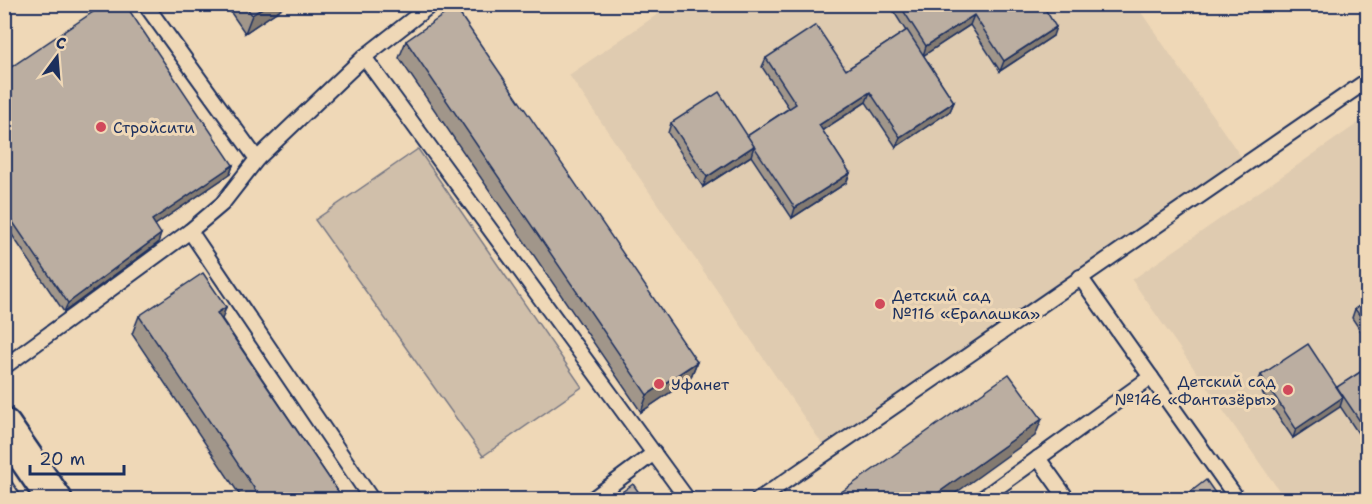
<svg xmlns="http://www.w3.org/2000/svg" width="1372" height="504" viewBox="0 0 1372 504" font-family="'Shantell Sans',sans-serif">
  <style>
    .built { fill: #dfcbb0 }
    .green { fill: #d0bfaa; stroke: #767784; stroke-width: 1.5 }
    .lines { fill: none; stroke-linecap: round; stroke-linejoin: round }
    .lane-casing { stroke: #1b2f5e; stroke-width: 18 }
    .primary-casing { stroke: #1b2f5e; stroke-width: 38 }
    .lane { stroke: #efd8b7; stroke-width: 14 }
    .primary { stroke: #efd8b7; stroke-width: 33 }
    .tram { stroke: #1b2f5e; stroke-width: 1.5 }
    .wall { fill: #a1968a; stroke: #1b2f5e; stroke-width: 1.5 }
    .shaded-wall { fill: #837a71; stroke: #1b2f5e; stroke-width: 1.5 }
    .building { fill: #bbaea1; stroke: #1b2f5e; stroke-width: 1.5 }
    .poi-dot { fill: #d1495b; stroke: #efd8b7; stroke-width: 2 }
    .labels { text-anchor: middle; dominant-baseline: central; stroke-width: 6; stroke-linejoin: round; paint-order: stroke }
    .poi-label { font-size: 16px; fill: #1b2f5e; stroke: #efd8b7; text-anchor: start }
  </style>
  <rect width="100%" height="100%" fill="#efd8b7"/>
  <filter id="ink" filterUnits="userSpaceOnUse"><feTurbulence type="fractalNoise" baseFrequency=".0167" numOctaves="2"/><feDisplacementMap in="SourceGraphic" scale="12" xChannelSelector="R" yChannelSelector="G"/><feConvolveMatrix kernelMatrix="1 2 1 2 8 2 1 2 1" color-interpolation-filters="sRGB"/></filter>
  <g filter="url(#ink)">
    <g class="built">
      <path d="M671,5h465l108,156 -419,287 -256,-373z"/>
      <path d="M1367,117v382h-82l-153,-219z"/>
    </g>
    <path class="green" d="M418,149l164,238 -99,69 -168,-236z"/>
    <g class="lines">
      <g class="lane-casing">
        <g id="lane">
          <path d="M364,57l324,443"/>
          <path d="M257,159l107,-102 68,-53"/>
          <path d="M190,231l182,269"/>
          <path d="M1080,277l158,223"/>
          <path d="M4,367l186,-136 32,-27 35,-45 -112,-155"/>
          <path d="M1038,458l30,42"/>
          <path d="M591,500l63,-47"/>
          <path d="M758,500l610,-420"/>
          <path d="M980,500l171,-123"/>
        </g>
      </g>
      <g class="primary-casing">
        <path id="primary" d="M4,426l51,74"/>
      </g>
      <use href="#lane" class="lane"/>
      <use href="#primary" class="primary"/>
      <path class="tram" d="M4,470l20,30"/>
    </g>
    <g class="wall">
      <path d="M225,4h63l-43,29z"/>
      <path d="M889,4h153l11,32 -53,35 -30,-46 -47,30 31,47 -4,9 -54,36 -30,-45 -44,28 28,43 -4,10 -54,35 -41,-62 -48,31 -35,-54 3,-10 76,13 42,-28 -27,-41 4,-9 80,12 60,-39z"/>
      <path d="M406,41l291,321 -7,17 -49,33 -242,-354z"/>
      <path d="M4,72l229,93 -3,9 -75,51 3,18 -94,69 -60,-89z"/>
      <path d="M1368,300v42l-16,-24 3,-9z"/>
      <path d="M226,307l-4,12 122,181h-101l-111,-166 7,-18z"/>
      <path d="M1368,367v81l-28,-42 -47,32 -36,-53 4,-10 76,13z"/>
    </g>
    <g class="shaded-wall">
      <path d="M268,4h20l-43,29 7,-18z"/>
      <path d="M974,15l-4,10 -47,31 3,-10z"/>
      <path d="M1056,27l-3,9 -53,35 4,-10z"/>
      <path d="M870,92l-4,10 -51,33 4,-10z"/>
      <path d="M954,102l-4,9 -54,36 4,-10z"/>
      <path d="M754,146l-3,10 -48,31 4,-10z"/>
      <path d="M233,165l-3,9 -81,55 3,-9z"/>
      <path d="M850,173l-4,10 -54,35 3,-10z"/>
      <path d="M161,234l-3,9 -94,69 4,-9z"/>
      <path d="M226,307l-6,18 -3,-12z"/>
      <path d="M697,362l-7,17 -49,33 6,-17z"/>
      <path d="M1343,397l-3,10 -47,31 3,-9z"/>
      <path d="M1042,419l-7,17 -89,64h-18z"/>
    </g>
    <g class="building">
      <path d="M105,4h20l108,161 -81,55 9,14 -93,69 -64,-94v-137z"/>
      <path d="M244,4h24l-16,11z"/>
      <path d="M899,4h143l14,23 -52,34 -30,-46 -48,31z"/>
      <path d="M455,7l242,355 -50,33 -241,-354z"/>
      <path d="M816,25l30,45 61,-40 47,72 -54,35 -30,-45 -51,33 31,48 -55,35 -48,-72 49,-32 -30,-46z"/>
      <path d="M719,92l35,54 -47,31 -36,-54z"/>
      <path d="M203,273l23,34 -9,6 127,187h-82l-123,-184z"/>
      <path d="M1368,300v27l-13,-18z"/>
      <path d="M1308,344l35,53 -47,32 -35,-54z"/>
      <path d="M1368,367v66l-31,-46z"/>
      <path d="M1009,374l33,45 -114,81h-98z"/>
      <path d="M1206,480l14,20h-40z"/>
      <path d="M633,484l11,16h-33z"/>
    </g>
  </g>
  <g class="poi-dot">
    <circle cx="101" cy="127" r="6"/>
    <circle cx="880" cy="304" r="6"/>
    <circle cx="659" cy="384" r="6"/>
    <circle cx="1288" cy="390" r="6"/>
  </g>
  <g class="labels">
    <g class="poi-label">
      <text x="113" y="127">Стройсити</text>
      <text x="892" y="295">Детский сад<tspan x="892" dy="18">№116 «Ералашка»</tspan></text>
      <text x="1276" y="381" text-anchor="end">Детский сад<tspan x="1276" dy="18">№146 «Фантазёры»</tspan></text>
      <text x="671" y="384">Уфанет</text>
    </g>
  </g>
  <rect width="1372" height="504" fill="none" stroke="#efd8b7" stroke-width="24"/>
  <rect x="12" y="12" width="1348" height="480" fill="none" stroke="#1b2f5e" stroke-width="2" filter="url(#ink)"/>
  <g transform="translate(57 57) rotate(16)" stroke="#efd8b7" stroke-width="4.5" paint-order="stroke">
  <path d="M0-4.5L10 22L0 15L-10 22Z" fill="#1b2f5e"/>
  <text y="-9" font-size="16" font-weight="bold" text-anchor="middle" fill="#1b2f5e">С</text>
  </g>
  <path d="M30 465v9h94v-9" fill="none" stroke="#1b2f5e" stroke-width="3"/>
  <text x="39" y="465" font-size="18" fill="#1b2f5e" stroke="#efd8b7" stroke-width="4.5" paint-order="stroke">20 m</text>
</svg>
